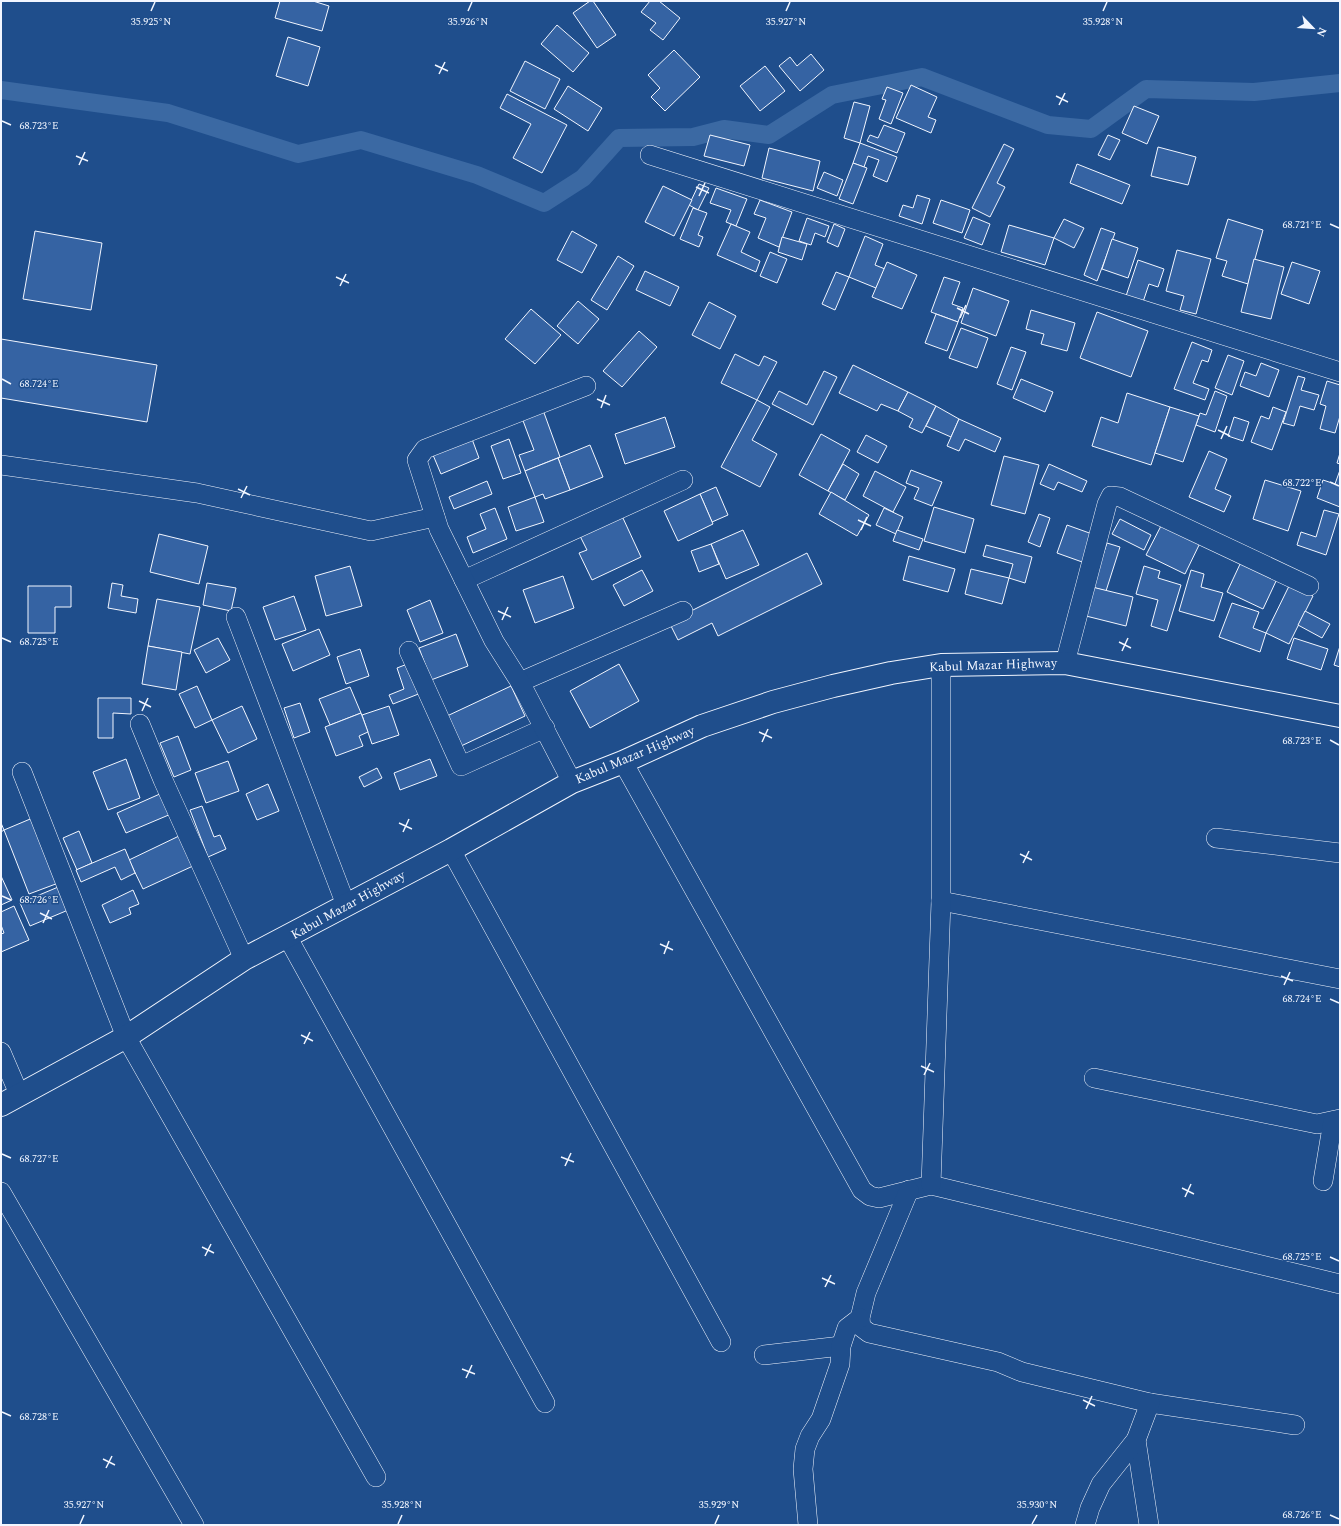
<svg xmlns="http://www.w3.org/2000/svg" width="1341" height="1526" viewBox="0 0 1341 1526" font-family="Spectral,serif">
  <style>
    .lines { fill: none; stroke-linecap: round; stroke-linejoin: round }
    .canal { stroke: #3b69a3; stroke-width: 18 }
    .building { fill: #3563a3; stroke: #f2f6ff }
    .minor-casing { stroke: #f2f6ff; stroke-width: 20 }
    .highway-casing { stroke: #f2f6ff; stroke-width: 24 }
    .minor { stroke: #1f4e8c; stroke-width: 19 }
    .highway { stroke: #1f4e8c; stroke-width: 22 }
    .ticks { fill: none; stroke: #f2f6ff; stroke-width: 1.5 }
    .labels { text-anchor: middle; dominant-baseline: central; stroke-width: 3; stroke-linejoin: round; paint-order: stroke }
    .street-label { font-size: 13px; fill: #f2f6ff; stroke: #1f4e8c }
    .ticks-label { font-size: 10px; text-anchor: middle; fill: #f2f6ff; stroke: #1f4e8c; stroke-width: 3; stroke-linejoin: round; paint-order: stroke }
  </style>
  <rect width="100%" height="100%" fill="#1f4e8c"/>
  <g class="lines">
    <path class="canal" d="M1,90l167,23 130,41 63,-14 116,35 67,28 39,-25 36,-40 74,-1 31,-8 45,6 63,-40 90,-18 126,48 43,4 55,-40 108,3 86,-9"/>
  </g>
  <g class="building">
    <path d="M280,1h33l16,5 -7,25 -47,-13z"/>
    <path d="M590,1h3l23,34 -19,13 -24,-35z"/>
    <path d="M650,1h9l21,17 -17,22 -13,-10 6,-7 -15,-11z"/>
    <path d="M557,25l32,28 -16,19 -32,-28z"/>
    <path d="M288,37l32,10 -12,39 -32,-10z"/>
    <path d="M674,50l26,27 -35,34 -14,-14 9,-9 -12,-13z"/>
    <path d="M811,54l13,16 -24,21 -21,-25 11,-9 7,9z"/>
    <path d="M525,61l35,18 -15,30 -35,-18z"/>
    <path d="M765,66l20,25 -25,20 -20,-25z"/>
    <path d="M911,85l26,12 -9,20 8,3 -5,13 -35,-15z"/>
    <path d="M568,86l34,22 -14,23 -34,-22z"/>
    <path d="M887,87l16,6 -12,31 -12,-5 7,-19 -4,-1z"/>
    <path d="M507,94l60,31 -25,48 -29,-15 18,-34 -31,-16z"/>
    <path d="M854,102l16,4 -10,37 -16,-5z"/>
    <path d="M1134,106l25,10 -12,28 -25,-11z"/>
    <path d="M884,125l21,8 -8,20 -30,-12 3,-6 8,3z"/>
    <path d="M710,135l40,10 -6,21 -40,-10z"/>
    <path d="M1108,135l12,5 -10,20 -12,-5z"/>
    <path d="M860,143l37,14 -10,25 -14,-6 6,-16 -11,-4 -4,11 -11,-4z"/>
    <path d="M1004,144l10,5 -17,34 8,4 -15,30 -18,-9z"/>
    <path d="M1158,147l38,10 -8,28 -37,-9z"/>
    <path d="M769,148l51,13 -7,30 -51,-13z"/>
    <path d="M853,163l14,5 -14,36 -14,-5z"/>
    <path d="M1077,164l53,21 -8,19 -52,-21z"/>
    <path d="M824,172l19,8 -6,16 -20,-8z"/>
    <path d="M699,184l10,4 -11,22 -9,-5z"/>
    <path d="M663,186l29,14 -18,36 -29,-14z"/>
    <path d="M716,188l31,11 -11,27 -10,-4 5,-12 -21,-7z"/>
    <path d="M917,195l13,4 -8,25 -23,-8 4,-11 10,3z"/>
    <path d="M760,200l32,12 -13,35 -21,-9 8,-20 -12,-4z"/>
    <path d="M941,200l29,10 -8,23 -29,-10z"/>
    <path d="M693,208l14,5 -9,22 5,2 -4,10 -19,-8z"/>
    <path d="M973,217l17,7 -8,21 -18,-7z"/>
    <path d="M807,218l22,8 -4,11 -10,-4 -4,12 -12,-4z"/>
    <path d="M1064,219l20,9 -10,20 -20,-10z"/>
    <path d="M1228,219l35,11 -15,54 -26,-8 5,-15 -11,-3z"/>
    <path d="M731,224l19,8 -9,20 19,9 -4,11 -39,-17z"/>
    <path d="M834,224l11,5 -7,18 -11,-5z"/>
    <path d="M1009,225l45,13 -9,27 -44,-13z"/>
    <path d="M1101,228l14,5 -18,48 -13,-6z"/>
    <path d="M35,231l67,12 -11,67 -68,-11z"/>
    <path d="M572,231l25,14 -15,28 -25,-13z"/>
    <path d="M865,236l18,8 -8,21 10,4 -9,19 -27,-11z"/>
    <path d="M782,237l25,7 -5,16 -24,-8z"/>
    <path d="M1112,239l26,9 -10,30 -26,-9z"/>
    <path d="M1177,250l34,9 -15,55 -16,-4 4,-14 -18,-5z"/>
    <path d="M770,252l17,7 -10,24 -17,-7z"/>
    <path d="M618,256l16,10 -27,44 -16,-10z"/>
    <path d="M1254,259l30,8 -13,52 -30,-7z"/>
    <path d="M1138,260l26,9 -6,18 -9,-3 -6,18 -17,-6z"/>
    <path d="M887,262l30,13 -15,34 -30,-12z"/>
    <path d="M1292,262l28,9 -11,33 -28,-10z"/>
    <path d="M645,271l34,16 -9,19 -34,-16z"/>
    <path d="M836,272l13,5 -14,33 -13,-6z"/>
    <path d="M944,277l16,5 -8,22 11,4 -5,14 -27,-10z"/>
    <path d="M973,288l36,13 -13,35 -35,-13z"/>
    <path d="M578,301l21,18 -21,25 -21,-18z"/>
    <path d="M709,302l27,14 -16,33 -28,-14z"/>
    <path d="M531,309l30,26 -26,29 -30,-25z"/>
    <path d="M1031,310l44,13 -8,28 -26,-7 3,-10 -18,-5z"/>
    <path d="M1097,312l51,19 -17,46 -51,-19z"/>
    <path d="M936,314l22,8 -11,29 -22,-8z"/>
    <path d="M961,328l27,10 -11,30 -28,-10z"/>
    <path d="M639,331l18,16 -35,40 -19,-16z"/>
    <path d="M1,339l156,26 -10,57 -146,-24z"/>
    <path d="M1192,342l20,8 -4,12 -6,-2 -9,23 16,6 -4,11 -31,-11z"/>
    <path d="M1011,347l15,5 -14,38 -15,-6z"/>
    <path d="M735,354l24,12 5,-10 13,6 -20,38 -36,-17z"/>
    <path d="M1228,355l16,6 -12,34 -17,-7z"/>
    <path d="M1261,363l18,7 -10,27 -29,-11 5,-14 11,4z"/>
    <path d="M853,365l55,27 -10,19 -17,-7 -4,7 -38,-18z"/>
    <path d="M824,371l13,6 -24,48 -41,-21 7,-13 28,14z"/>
    <path d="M1298,376l7,2 -4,12 18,5 -5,15 -14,-4 -6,20 -11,-3z"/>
    <path d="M1021,379l32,13 -8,20 -32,-14z"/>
    <path d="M1327,381l13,4v31l-5,17 -15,-4 6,-23 -6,-2z"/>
    <path d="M1215,391l12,5 -12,36 -19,-7 4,-12 6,2z"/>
    <path d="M908,392l28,14 -14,27 -13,-6 4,-8 -15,-8z"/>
    <path d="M1127,393l43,14 -19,58 -59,-19 9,-29 17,6z"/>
    <path d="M757,400l13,7 -18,33 25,14 -17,33 -39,-20z"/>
    <path d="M936,406l23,13 -8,18 -25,-11z"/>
    <path d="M1170,407l29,9 -16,46 -28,-9z"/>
    <path d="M1273,407l13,5 -14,38 -21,-8 10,-26 8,3z"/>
    <path d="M543,410l17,47 -35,14 -6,-16 15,-5 -12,-32z"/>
    <path d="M665,417l10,30 -50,17 -10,-30z"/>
    <path d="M1234,417l15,5 -6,19 -15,-5z"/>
    <path d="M959,419l42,19 -6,14 -30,-13 -6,12 -12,-5z"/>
    <path d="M821,434l29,16 -22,41 -29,-16z"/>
    <path d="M866,435l21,11 -9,17 -21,-11z"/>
    <path d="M472,439l7,19 -38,16 -8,-19z"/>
    <path d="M509,439l12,34 -18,6 -12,-33z"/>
    <path d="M590,445l13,32 -33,13 -12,-32z"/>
    <path d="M1209,451l18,8 -12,30 16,7 -7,16 -35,-15z"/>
    <path d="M1340,453v11l-3,-1z"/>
    <path d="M1004,456l35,9 -14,49 -34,-9z"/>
    <path d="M558,458l12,32 -25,9 -2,-5 -8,3 -10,-26z"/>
    <path d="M843,464l16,10 -14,26 -17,-9z"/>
    <path d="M1049,464l38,17 -5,11 -24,-10 -4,8 -14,-6z"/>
    <path d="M911,470l31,12 -10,24 -18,-7 5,-11 -13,-5z"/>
    <path d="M1340,470v37l-23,-9 6,-18 12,4z"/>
    <path d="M875,471l31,16 -13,25 -30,-16z"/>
    <path d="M1265,480l36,11 -13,40 -35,-12z"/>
    <path d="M487,481l5,13 -38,15 -5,-12z"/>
    <path d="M716,487l12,28 -16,7 -12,-28z"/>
    <path d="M831,492l38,23 -12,21 -38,-22z"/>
    <path d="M700,494l13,30 -35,17 -14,-30z"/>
    <path d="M535,497l9,25 -28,9 -8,-24z"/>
    <path d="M934,507l40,12 -9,34 -41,-12z"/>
    <path d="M495,508l12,31 -34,14 -6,-16 19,-8 -6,-15z"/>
    <path d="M884,508l19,9 -7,17 -20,-9z"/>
    <path d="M1324,510l15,4 -13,41 -29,-10 4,-13 15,5z"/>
    <path d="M1039,514l11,4 -10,29 -12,-5z"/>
    <path d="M622,516l19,41 -49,23 -13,-27 8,-3 -7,-14z"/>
    <path d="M1120,519l31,16 -7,15 -32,-16z"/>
    <path d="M1163,522l38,19 -16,33 -39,-19z"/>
    <path d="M1067,525l28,10 -10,28 -28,-10z"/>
    <path d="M743,530l16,35 -33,14 -15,-35z"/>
    <path d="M897,530l26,9 -4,11 -26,-9z"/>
    <path d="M159,534l49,12 -9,38 -49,-12z"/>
    <path d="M1107,543l13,4 -14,44 -14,-4z"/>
    <path d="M711,544l8,20 -20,8 -8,-21z"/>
    <path d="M986,545l46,12 -7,26 -16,-5 4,-14 -30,-8z"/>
    <path d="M807,553l15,31 -104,52 -6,-13 -34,17 -9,-18z"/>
    <path d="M909,556l46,13 -7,23 -45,-12z"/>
    <path d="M1241,562l36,17 -14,30 -36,-17z"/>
    <path d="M350,566l12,40 -36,10 -11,-40z"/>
    <path d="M1144,566l16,5 -2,7 23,7 -14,46 -16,-5 7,-26 -22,-6z"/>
    <path d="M971,569l38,9 -7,26 -37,-10z"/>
    <path d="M642,570l11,21 -29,15 -11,-21z"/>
    <path d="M1191,570l13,4 -3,13 22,6 -9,28 -35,-10z"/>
    <path d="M563,576l11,32 -39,15 -12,-33z"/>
    <path d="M112,583l11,2 -2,11 17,3 -2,14 -28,-5z"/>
    <path d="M207,583l29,5 -5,23 -28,-6z"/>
    <path d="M1290,584l23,12 -24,48 -23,-11z"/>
    <path d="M28,586h43v21h-16v26h-27z"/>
    <path d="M1092,587l41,10 -7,29 -44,-11z"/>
    <path d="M294,596l12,34 -31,10 -12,-33z"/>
    <path d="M157,599l43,8 -10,47 -42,-8z"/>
    <path d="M430,600l13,33 -23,9 -13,-32z"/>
    <path d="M1232,603l27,9 -6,16 13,5 -6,19 -41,-15z"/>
    <path d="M1305,611l25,13 -8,14 -24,-13z"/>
    <path d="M319,629l11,26 -37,16 -11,-27z"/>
    <path d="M456,634l12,32 -37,14 -12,-32z"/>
    <path d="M218,638l12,22 -24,13 -12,-23z"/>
    <path d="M1294,638l34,11 -7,21 -34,-11z"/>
    <path d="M148,646l34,6 -6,38 -34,-6z"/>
    <path d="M1340,646v21l-6,-2z"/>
    <path d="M360,649l9,27 -23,8 -9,-27z"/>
    <path d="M410,663l11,30 -28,11 -4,-9 15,-6 -7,-21z"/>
    <path d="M619,664l20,37 -49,27 -20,-37z"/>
    <path d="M197,686l15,34 -17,8 -16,-34z"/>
    <path d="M511,686l14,30 -64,30 -14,-30z"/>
    <path d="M350,687l11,26 -31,12 -11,-26z"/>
    <path d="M98,698h33v16l-18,-1v25h-15z"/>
    <path d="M300,703l10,29 -16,6 -10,-30z"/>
    <path d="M242,706l15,33 -29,14 -16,-33z"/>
    <path d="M389,706l10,29 -27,9 -10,-29z"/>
    <path d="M361,713l7,19 -9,4 4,10 -27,10 -11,-29z"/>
    <path d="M178,736l13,34 -17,7 -14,-34z"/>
    <path d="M126,759l14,39 -32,12 -15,-38z"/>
    <path d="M430,759l7,17 -37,14 -6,-17z"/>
    <path d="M228,761l11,30 -33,12 -11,-30z"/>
    <path d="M377,768l5,10 -18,9 -5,-10z"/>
    <path d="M268,784l11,27 -22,9 -11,-26z"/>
    <path d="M162,793l9,21 -45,19 -9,-20z"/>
    <path d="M202,806l12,31 6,-2 6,14 -18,8 -18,-47z"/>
    <path d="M35,817l26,65 -32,12 -25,-64z"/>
    <path d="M1,823l3,7 -3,2z"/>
    <path d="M79,831l13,32 -15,7 -14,-32z"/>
    <path d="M179,836l14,30 -50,23 -14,-29z"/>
    <path d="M125,849l10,24 -14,7 -6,-13 -34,15 -5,-12z"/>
    <path d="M1,876l11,24 -11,5z"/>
    <path d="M63,885l10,23 -43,18 -10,-23z"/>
    <path d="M133,890l6,14 -10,4 2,6 -21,9 -8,-18z"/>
    <path d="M14,906l15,34 -28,12v-18l3,-1 -3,-8v-13z"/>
  </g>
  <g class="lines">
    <g class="minor-casing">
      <g id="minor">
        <path d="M650,155l690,217"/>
        <path d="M1,465l196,28 174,38 64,-14"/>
        <path d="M464,580l219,-100"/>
        <path d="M236,617l110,288"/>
        <path d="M409,651l52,115 84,-38"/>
        <path d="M1065,663l42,-159 4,-8 9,1 189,89"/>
        <path d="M520,682l163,-71"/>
        <path d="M140,724l23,56 81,179"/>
        <path d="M623,762l239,428 8,6 9,2 52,-13 409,99"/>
        <path d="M22,772l104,265 250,440"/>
        <path d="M572,782l-52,-100 -26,-41 -55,-112 -22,-69 8,-11 161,-63"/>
        <path d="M1216,838l124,15"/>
        <path d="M451,850l270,492"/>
        <path d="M941,901l399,78"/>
        <path d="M288,938l257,465"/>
        <path d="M1,1052l18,42"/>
        <path d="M1094,1078l223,46 23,-5"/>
        <path d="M1323,1181l10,-60"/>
        <path d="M931,1185l10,-284v-236"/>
        <path d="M909,1190l-43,103 -6,25 1,9 8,6 129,29 24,10 128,31 145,22"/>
        <path d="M1,1192l193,333"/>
        <path d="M764,1355l77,-9"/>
        <path d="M1136,1440l13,85"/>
        <path d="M808,1525l-5,-56 2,-20 5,-13 11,-17 19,-55 1,-18 6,-18 13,-10"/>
        <path d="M1085,1525l5,-17 11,-24 35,-44 14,-37"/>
      </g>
    </g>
    <g class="highway-casing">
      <path id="highway" d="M1,1105l125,-68 118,-78 207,-109 121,-68 51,-20 79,-36 71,-24 60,-16 58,-13 50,-8 124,-2 275,53"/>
    </g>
    <use href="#minor" class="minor"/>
    <use href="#highway" class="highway"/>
  </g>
  <path class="ticks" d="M151,11l4,-9M468,11l4,-9M786,11l4,-9M1103,11l4,-9M435,65l13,6M439,74l6,-12M1056,96l12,6M1059,105l6,-12M2,121l9,4M76,156l12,5M79,165l6,-13M696,187l13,6M699,196l6,-13M1330,224l9,4M336,277l13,6M340,286l6,-12M957,308l12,6M960,318l6,-13M2,379l9,5M597,399l13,6M601,408l5,-13M1218,430l12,6M1221,439l6,-13M1330,482l9,4M238,489l12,6M241,498l6,-12M858,520l13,6M861,530l6,-13M498,611l13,6M502,620l6,-13M2,638l9,4M1119,642l12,6M1122,651l6,-13M139,701l12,6M142,711l6,-13M759,732l13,6M1330,740l9,5M762,742l6,-13M399,823l13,6M403,832l6,-13M1020,854l12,6M1023,863l6,-12M2,896l9,4M40,913l12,6M43,923l6,-13M660,944l13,6M664,954l5,-13M1281,976l12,5M1284,985l6,-13M1330,999l9,4M301,1035l12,6M304,1044l6,-12M921,1066l13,6M924,1075l6,-12M2,1154l9,4M561,1157l13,5M565,1166l6,-13M1182,1188l12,6M1185,1197l6,-13M202,1247l12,6M205,1256l6,-12M1330,1257l9,4M822,1278l13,6M825,1287l6,-12M462,1369l13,5M466,1378l6,-13M1083,1400l12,6M1086,1409l6,-13M2,1412l9,4M103,1459l12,6M106,1468l6,-12M1330,1515l9,4M80,1524l4,-9M398,1524l4,-9M715,1524l4,-9M1032,1524l5,-9"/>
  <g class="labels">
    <g class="street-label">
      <text transform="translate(993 665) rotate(-2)">Kabul Mazar Highway</text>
      <text transform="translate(635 755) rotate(-23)">Kabul Mazar Highway</text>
      <text transform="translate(348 905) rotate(-29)">Kabul Mazar Highway</text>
    </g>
  </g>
  <g class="ticks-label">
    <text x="151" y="25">35.925°N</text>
    <text x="468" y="25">35.926°N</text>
    <text x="786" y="25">35.927°N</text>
    <text x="1103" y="25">35.928°N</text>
    <text x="39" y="129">68.723°E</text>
    <text x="1302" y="228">68.721°E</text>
    <text x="39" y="387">68.724°E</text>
    <text x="1302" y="486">68.722°E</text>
    <text x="39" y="645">68.725°E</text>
    <text x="1302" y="744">68.723°E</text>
    <text x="39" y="903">68.726°E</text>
    <text x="1302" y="1002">68.724°E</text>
    <text x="39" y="1162">68.727°E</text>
    <text x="1302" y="1260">68.725°E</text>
    <text x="39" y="1420">68.728°E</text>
    <text x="84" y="1508">35.927°N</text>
    <text x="402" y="1508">35.928°N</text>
    <text x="719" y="1508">35.929°N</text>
    <text x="1037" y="1508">35.930°N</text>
    <text x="1302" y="1518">68.726°E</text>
  </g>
  <rect width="1341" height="1526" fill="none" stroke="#f2f6ff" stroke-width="4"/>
  <g transform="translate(1313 28) rotate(115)" stroke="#1f4e8c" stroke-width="3" paint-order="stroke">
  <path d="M0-3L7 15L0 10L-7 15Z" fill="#f2f6ff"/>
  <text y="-6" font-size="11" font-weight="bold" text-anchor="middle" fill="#f2f6ff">N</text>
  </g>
</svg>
